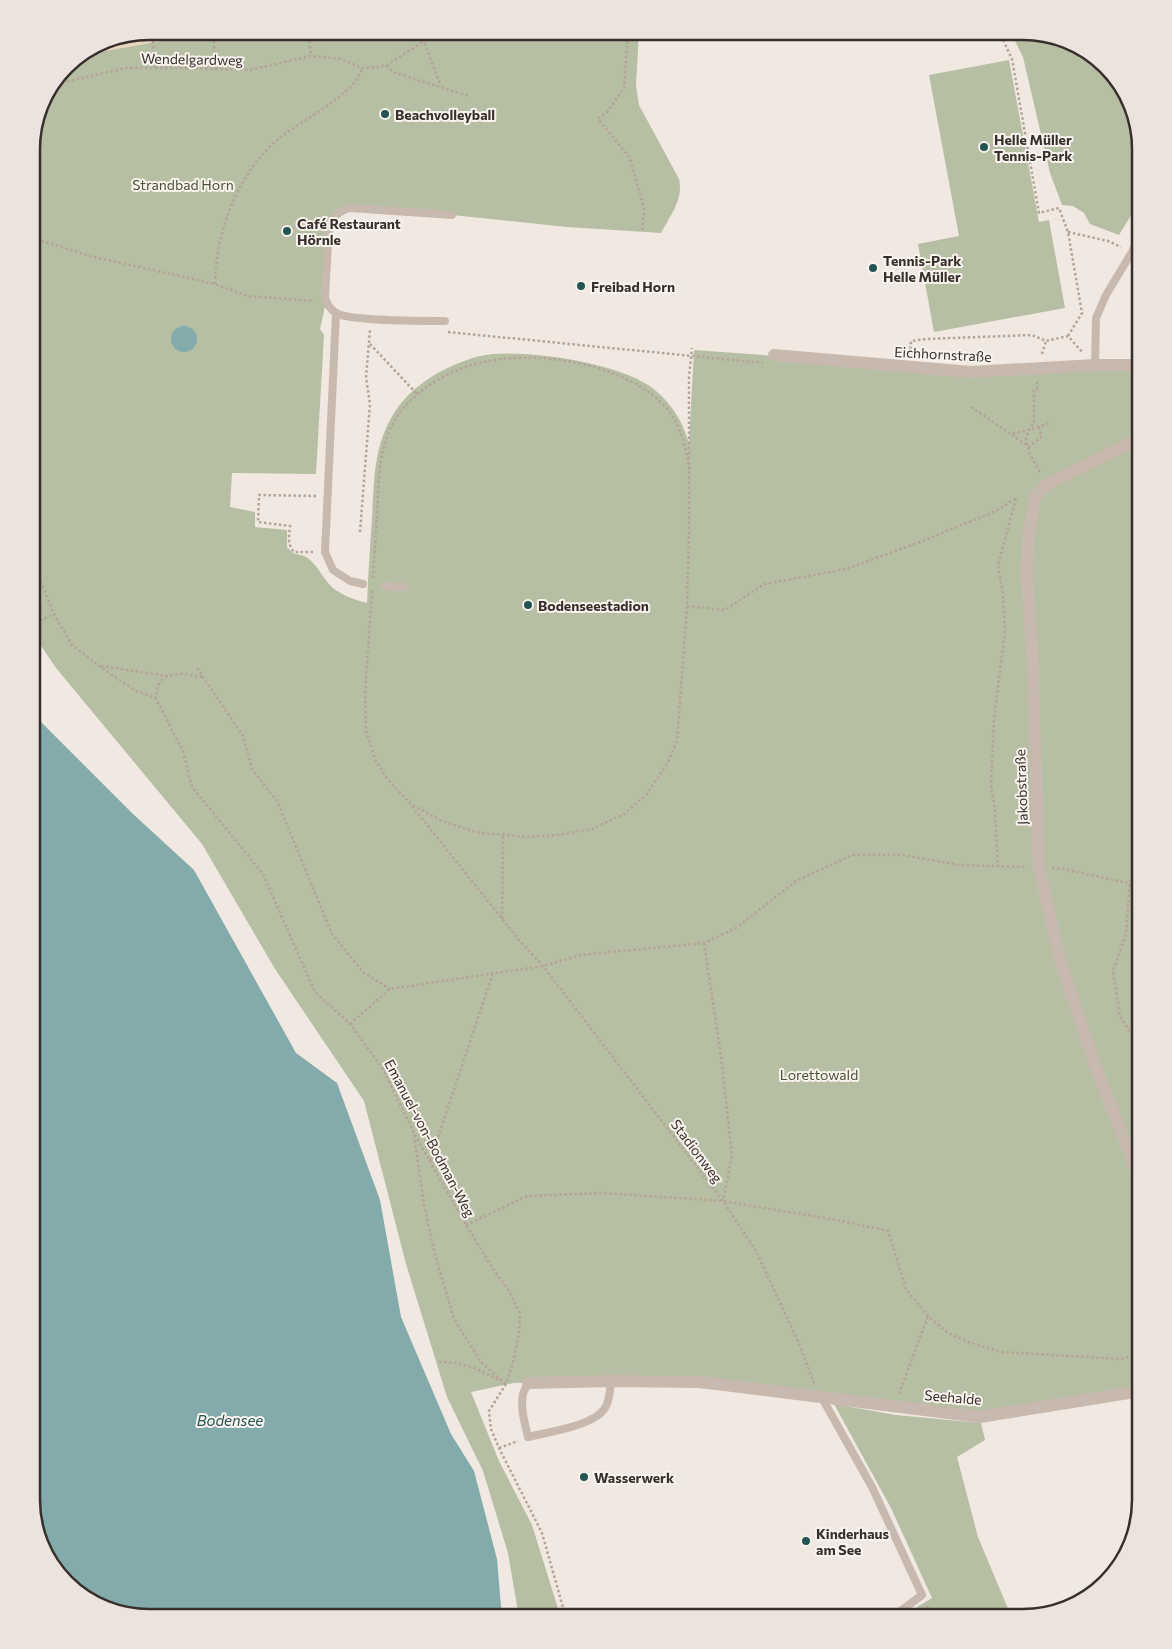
<svg xmlns="http://www.w3.org/2000/svg" width="1172" height="1649" viewBox="0 0 1172 1649" font-family="Commissioner,sans-serif">
  <style>
    .green { fill: #b6bfa3 }
    .sand { fill: #e8d7bc }
    .water { fill: #83abab }
    .lines { fill: none; stroke-linecap: round; stroke-linejoin: round }
    .path { stroke: #b4a398; stroke-width: 2.5; stroke-dasharray: 2.5 2.5; stroke-linecap: butt }
    .service { stroke: #c8b9ae; stroke-width: 8 }
    .minor { stroke: #c8b9ae; stroke-width: 12 }
    .poi-dot { fill: #255455; stroke: #f9f3ee; stroke-width: 2 }
    .labels { text-anchor: middle; dominant-baseline: central; stroke-width: 4; stroke-linejoin: round; paint-order: stroke }
    .street-label { font-size: 14px; fill: #382f2c; stroke: #f9f3ee }
    .poi-label { font-size: 14px; font-weight: bold; fill: #382f2c; stroke: #f9f3ee; text-anchor: start }
    .park-label { font-size: 14px; fill: #485332; stroke: #f9f3ee }
    .water-label { font-size: 15px; font-style: italic; fill: #255455; stroke: #f9f3ee }
    .rim { fill: none; stroke: #382f2c; stroke-width: 2.5 }
  </style>
  <rect width="100%" height="100%" fill="#f1e9e1"/>
  <g class="green">
    <path d="M149,31h490l-3,55 3,19 40,74c5,20 -9,37 -18,54l-94,-6 -115,-12 -102,-7 -21,17 -3,77 -6,27 4,6 -8,139 -84,-1 -2,34 25,5v15l32,3v17c10,11 10,5 19,10 10,6 16,19 23,27 8,10 26,16 38,19 1,-28 3,-56 5,-84 2,-33 1,-68 18,-99 17,-33 55,-55 90,-64 39,-9 144,7 175,34 17,14 28,32 34,53l5,-93 302,22 145,-4v1023l-161,26 -158,-19 -211,-17 -97,2 -43,9 28,69 33,64 29,93h-42l-11,-65 -25,-82 -36,-74 -41,-133 -42,-163 -89,-132 -73,-125 -146,-176 -25,-37 1,-490 11,-44 28,-36 33,-21z"/>
    <path d="M1010,31h20l52,16 43,43 16,59v50l-22,36 -29,-11 -6,-11 -11,-7 -11,-1 -12,-32 -27,-116z"/>
    <path d="M1009,60l30,162 10,-2 16,88 -131,24 -16,-88 41,-8 -30,-161z"/>
    <path d="M834,1404l62,11 85,8 4,17 -28,17 21,80 34,81h-90l-5,-11 15,-9 -41,-90z"/>
  </g>
  <path class="sand" d="M149,31h57l1,9 -45,1 -56,10 -34,10 32,-21z"/>
  <g class="water">
    <circle cx="184" cy="339" r="13"/>
    <path d="M31,712l102,102 61,56 102,183 41,30 43,117 21,117 50,117 23,37 23,88 5,59h-360l-52,-16 -43,-43 -16,-59z"/>
  </g>
  <g class="lines">
    <g class="path">
      <path d="M152,31l3,37"/>
      <path d="M213,31l3,39"/>
      <path d="M308,31l3,25"/>
      <path d="M416,31l8,11 17,44"/>
      <path d="M628,31l-4,57 -16,23 -10,8 32,39 14,51 -2,23"/>
      <path d="M999,31l13,28 27,154 20,-5 9,24 14,81 -14,23"/>
      <path d="M387,65l4,5 5,3 73,23"/>
      <path d="M52,85l74,-17h63l60,2 62,-14 30,3 21,9 16,-1 9,-2 53,-34"/>
      <path d="M1068,232l40,9 13,6"/>
      <path d="M32,238l62,19 121,27 33,12 66,5"/>
      <path d="M215,284c1,-52 21,-107 61,-143 20,-18 81,-47 86,-73"/>
      <path d="M448,332l315,31"/>
      <path d="M370,344l47,50"/>
      <path d="M910,354l1,-13 15,-2 106,-4 14,6 22,-5 15,17"/>
      <path d="M1042,354l4,-13"/>
      <path d="M1132,378l1,11 8,16"/>
      <path d="M1037,382v7l-3,1v33l-5,7 -3,8 3,15 12,21"/>
      <path d="M971,407l40,27 18,-4 21,-7"/>
      <path d="M1012,435l17,12 13,-11 -4,-9"/>
      <path d="M360,532l10,-128 -4,-27 4,-47"/>
      <path d="M313,552h-19c-7,-8 -5,-16 -4,-26l-32,-4 1,-27 58,1"/>
      <path d="M31,558l23,56 18,31 27,21 37,25 20,7"/>
      <path d="M373,578c1,-21 3,-43 4,-64 2,-34 1,-70 21,-99 15,-23 50,-44 77,-51 55,-15 141,-3 183,36 4,3 8,7 11,11 13,19 17,38 21,60"/>
      <path d="M372,591l-7,102 1,38 9,28 12,20 24,25 29,16 35,12 52,5 30,-2 35,-6 32,-15 22,-19 21,-31 10,-23 10,-135 2,-76v-153l3,-29"/>
      <path d="M687,606l38,4 39,-26 82,-15 74,-27 76,-31 20,-13"/>
      <path d="M31,625l23,-11"/>
      <path d="M101,666l66,10 15,-2 20,3"/>
      <path d="M197,668l46,68 9,33 25,32 55,133 32,39 26,16"/>
      <path d="M167,676c-9,6 -11,12 -11,23l27,52 9,36 71,87 52,118 35,32 33,45 31,64 52,92 29,47 13,17 12,24 -1,20 -6,29 -7,22 -17,27 2,18 8,19 43,85 24,85"/>
      <path d="M412,806l107,134 24,26 180,235 32,48 42,90 17,44"/>
      <path d="M998,867l-3,-56 -4,-26 3,-67 11,-87 -2,-35 -5,-31 18,-67"/>
      <path d="M1052,868l11,1 78,17"/>
      <path d="M502,919l1,-83"/>
      <path d="M704,943l17,113 11,99 -9,46"/>
      <path d="M350,1024l40,-35 153,-23 38,-11 123,-12 32,-15 60,-47 56,-26h51l57,10 66,2"/>
      <path d="M1141,1048l-21,-32 -7,-45 13,-37 4,-51 11,-23"/>
      <path d="M414,1135l10,69 11,51 19,64 27,43 25,22"/>
      <path d="M430,1161l63,-188"/>
      <path d="M466,1225l61,-29 75,-3 121,8 114,19 51,11 18,58 22,27 20,17 23,10 31,9 118,7 21,-5"/>
      <path d="M439,1362l16,1 20,5 26,13"/>
      <path d="M899,1394l29,-78"/>
      <path d="M499,1448l19,-7"/>
      <path d="M927,1606l5,12"/>
    </g>
    <g class="service">
      <path d="M336,313l-11,239 8,18 17,11 13,3"/>
      <path d="M445,321c-19,0 -96,0 -109,-8 -5,-3 -10,-10 -11,-16l4,-71c6,-11 10,-15 21,-18l102,7"/>
      <path d="M1095,365l1,-47 10,-23 26,-43 9,-20"/>
      <path d="M385,586l19,1"/>
      <path d="M528,1383c-1,3 -4,7 -5,11 -3,13 2,30 5,43 20,-5 66,-11 77,-29 5,-7 5,-19 6,-27"/>
      <path d="M822,1398l50,89 50,108 -31,23"/>
    </g>
    <g class="minor">
      <path d="M774,355l197,17 124,-7h46"/>
      <path d="M1141,1182l-47,-119 -33,-99 -22,-96 -7,-219 -5,-70 1,-39 7,-43 12,-13 94,-46"/>
      <path d="M528,1383l83,-2 89,1 280,35 161,-26"/>
    </g>
  </g>
  <g class="poi-dot">
    <circle cx="385" cy="114" r="5"/>
    <circle cx="984" cy="147" r="5"/>
    <circle cx="287" cy="231" r="5"/>
    <circle cx="873" cy="268" r="5"/>
    <circle cx="581" cy="286" r="5"/>
    <circle cx="528" cy="605" r="5"/>
    <circle cx="584" cy="1477" r="5"/>
    <circle cx="806" cy="1541" r="5"/>
  </g>
  <g class="labels">
    <g class="street-label">
      <text transform="translate(192 59) rotate(1)">Wendelgardweg</text>
      <text transform="translate(943 354) rotate(3)">Eichhornstraße</text>
      <text transform="translate(1021 787) rotate(-92)">Jakobstraße</text>
      <text transform="translate(430 1138) rotate(62)">Emanuel-von-Bodman-Weg</text>
      <text transform="translate(697 1151) rotate(53)">Stadionweg</text>
      <text transform="translate(953 1397) rotate(5)">Seehalde</text>
    </g>
    <g class="poi-label">
      <text x="395" y="114">Beachvolleyball</text>
      <text x="994" y="139">Helle Müller<tspan x="994" dy="16">Tennis-Park</tspan></text>
      <text x="297" y="223">Café Restaurant<tspan x="297" dy="16">Hörnle</tspan></text>
      <text x="883" y="260">Tennis-Park<tspan x="883" dy="16">Helle Müller</tspan></text>
      <text x="591" y="286">Freibad Horn</text>
      <text x="538" y="605">Bodenseestadion</text>
      <text x="594" y="1477">Wasserwerk</text>
      <text x="816" y="1533">Kinderhaus<tspan x="816" dy="16">am See</tspan></text>
    </g>
    <g class="park-label">
      <text x="183" y="184">Strandbad Horn</text>
      <text x="819" y="1074">Lorettowald</text>
    </g>
    <g class="water-label">
      <text x="230" y="1420">Bodensee</text>
    </g>
  </g>
  <path d="M0 0H1172V1649H0ZM149 40H1023A109 109 0 0 1 1132 149V1500A109 109 0 0 1 1023 1609H149A109 109 0 0 1 40 1500V149A109 109 0 0 1 149 40Z" fill="#eae3de" fill-rule="evenodd"/>
  <path class="rim" d="M149 40H1023A109 109 0 0 1 1132 149V1500A109 109 0 0 1 1023 1609H149A109 109 0 0 1 40 1500V149A109 109 0 0 1 149 40Z"/>
</svg>
